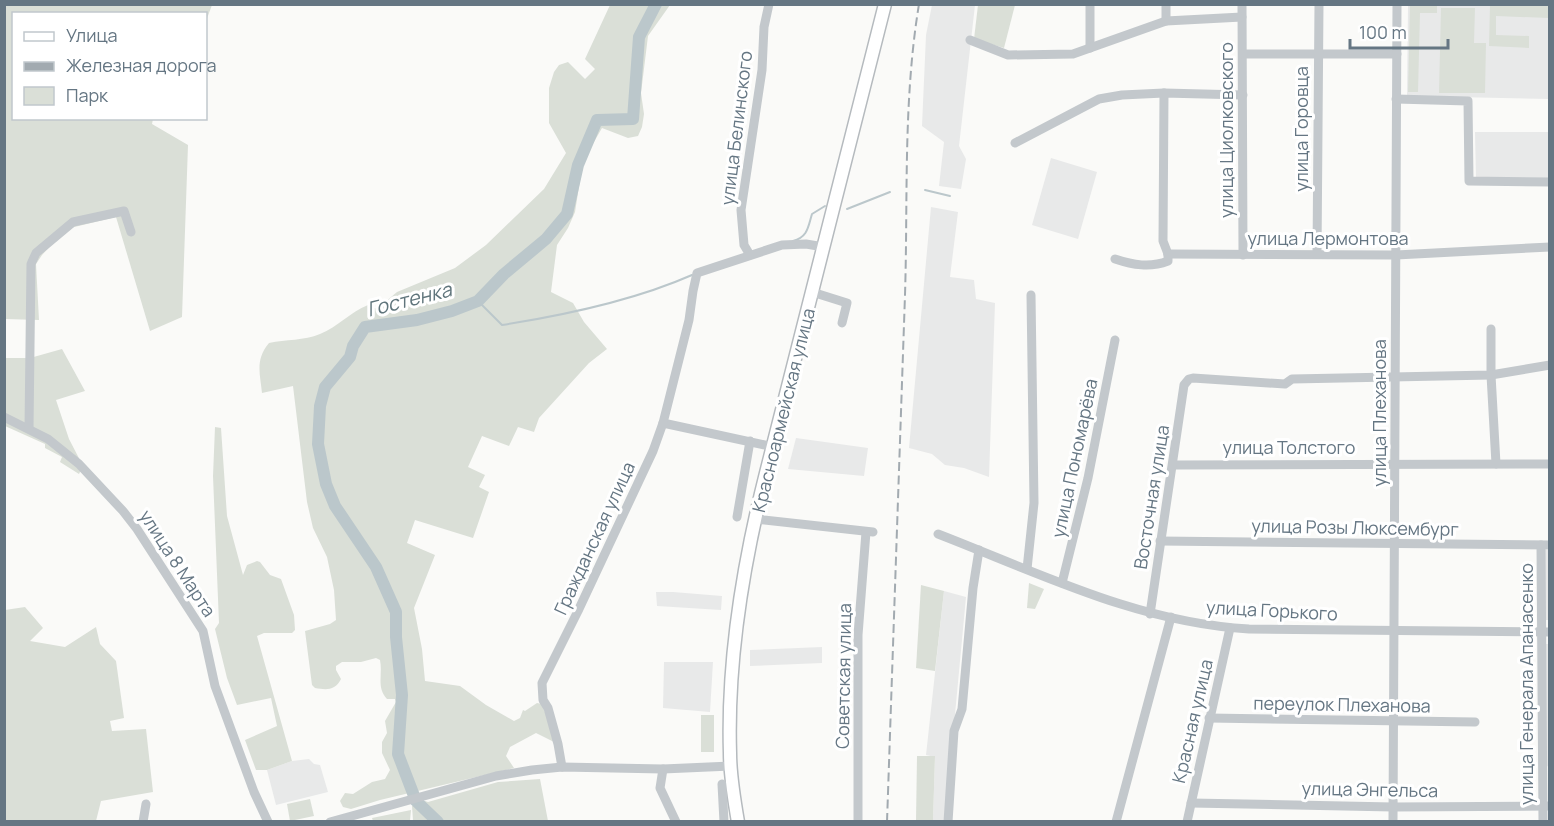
<svg xmlns="http://www.w3.org/2000/svg" width="1554" height="826" viewBox="0 0 1554 826" font-family="Manrope,sans-serif">
  <style>
    .built { fill: #e8e9e9 }
    .green { fill: #dadfd7 }
    .lines { fill: none; stroke-linecap: round; stroke-linejoin: round }
    .stream { stroke: #bbc7cb; stroke-width: 2 }
    .river { stroke: #bbc7cb; stroke-width: 12 }
    .major-casing { stroke: #b5babe; stroke-width: 15 }
    .minor { stroke: #c3c8cc; stroke-width: 9 }
    .major { stroke: #fff; stroke-width: 12 }
    .rail { stroke: #a2aab0; stroke-width: 2; stroke-dasharray: 9 4.5; stroke-linecap: butt }
    .labels { text-anchor: middle; dominant-baseline: central; stroke-width: 6; stroke-linejoin: round; paint-order: stroke }
    .street-label { font-size: 18px; fill: #657683; stroke: #fff }
    .water-label { font-size: 20px; font-style: italic; fill: #60757c; stroke: #fff }
  </style>
  <rect width="100%" height="100%" fill="#fafaf8"/>
  <g class="built">
    <path d="M932,5h43l-16,141 7,13 -5,30 -22,-3 5,-44 -22,-16 4,-91z"/>
    <path d="M1408,5h141v94l-142,-3z"/>
    <path d="M1475,132h74v48l-73,-1z"/>
    <path d="M1051,158l46,14 -19,67 -46,-14z"/>
    <path d="M931,207l27,5 -8,65 24,3 2,19 19,4 -6,174 -25,-9 -19,-3 -13,-11 -23,-6z"/>
    <path d="M796,438l72,10 -4,28 -76,-7z"/>
    <rect x="1545" y="550" width="4" height="70"/>
    <path d="M944,591l22,6 -21,224h-12l2,-64 -9,-2z"/>
    <path d="M656,592h17l49,4 -1,14 -64,-4z"/>
    <path d="M1544,644h5v122l-6,1z"/>
    <path d="M822,647v16l-72,3v-16z"/>
    <path d="M664,662h49l-3,50 -47,-4z"/>
    <path d="M309,759l5,5 6,1 8,27 -52,13 -9,-35 25,-9z"/>
  </g>
  <g class="green">
    <path d="M4,5h208l-6,16v-7h-192v104l139,1 -1,5 36,21 -6,172 -32,14 -34,-114 -50,12 -24,26 -6,9 3,56 -34,-1z"/>
    <path d="M610,5h60l-22,31 -7,57 3,21 -2,13 -4,9 -10,2 -26,-10 -19,33 -8,51 -7,16 -11,17 -6,47 22,11 11,19 23,27 -18,14 -50,55 -5,14 -16,-5 -9,19 -27,-10 -14,31 17,8 -6,12 10,5 -16,46 -58,-18 -8,23 28,12 -21,53 8,41 3,32 35,5 26,19 28,16 6,-3 3,-8 2,1 12,-8 5,1 14,39 -20,-10 -26,14 -4,9 8,12 -134,32 -29,9 -8,-2 -3,-6 5,-8 8,1 19,-12 13,-3 5,-9 -8,-17v-11l5,-9 -2,-12 11,-19 -1,-3h-8c-11,-12 -4,-24 -7,-39l-4,-2 -15,4h-19l-6,4v4l5,9c-6,12 -15,11 -26,9l-3,-3 -7,-54 25,-7 6,-4 -2,-30 -7,-33 -14,-29 -6,-26 -14,-116 -31,7c-2,-20 -7,-33 7,-50 17,-4 35,-2 51,-9 18,-7 30,-22 48,-29l9,4 20,-17 58,-24 31,-23 58,-56 22,-36 -17,-30v-35l5,-16 5,-7 9,-3 17,17 10,-10 -10,-10z"/>
    <path d="M978,5h37l-11,43 -30,-9z"/>
    <path d="M1410,5h27v8h-17l-2,79h-10z"/>
    <path d="M1490,5h59v13l-53,-2v19l33,1v12l-40,-2z"/>
    <path d="M1441,8h34l-1,35h12l-1,50h-46z"/>
    <path d="M62,349l23,42 -29,9 13,39 14,27 -4,8 -19,-12 2,-5 -17,-9v-4l-40,-18v-68h25z"/>
    <path d="M215,427l6,1 6,88 16,59 4,-10 10,-4 3,1 10,13 11,4 13,36 1,15 -3,3h-28l-7,3 35,125 -25,9h-11l-11,-30 32,-14 -6,-28 -34,7 -10,-27 -12,-49 4,-6 -6,-147z"/>
    <path d="M1029,583l15,6 -9,20 -8,-1z"/>
    <path d="M921,585l23,6 -9,80 -19,-3z"/>
    <path d="M25,607l18,21 -13,13 35,6 31,-20 4,17 16,17 8,57 -14,3 2,10 34,-2 7,63 -52,9 -5,20h-91v-211z"/>
    <rect x="701" y="715" width="13" height="37"/>
    <path d="M917,756h18l-2,65h-17z"/>
    <path d="M540,779l8,42h-135l-1,-15 13,-5 3,1 70,-20z"/>
    <path d="M310,799l4,17 -24,5 -3,-17z"/>
    <path d="M411,810l-1,11h-37l-1,-3z"/>
  </g>
  <g class="lines">
    <g class="stream">
      <path d="M925,190l25,6"/>
      <path d="M847,209l43,-17"/>
      <path d="M793,241c15,-4 15,-14 19,-27l13,-8"/>
      <path d="M478,301l24,24c64,-10 131,-24 190,-50"/>
    </g>
    <path class="river" d="M438,822l-22,-21 -18,-47 4,-59 -6,-58v-25l-20,-45 -41,-61 -9,-22 -8,-40 2,-38 5,-19 25,-30 3,-11 12,-19 52,-7 35,-9 26,-10 26,-27 42,-35 21,-25 11,-49 19,-45 36,-1 6,-82 17,-33"/>
    <g class="major-casing">
      <path id="major" d="M738,822c-4,-23 -8,-46 -8,-69 -3,-94 13,-189 36,-280l119,-469"/>
    </g>
    <g class="minor">
      <path d="M1090,4v44"/>
      <path d="M1242,4l1,251"/>
      <path d="M1166,21v-17"/>
      <path d="M970,40l38,15 65,-1 93,-33 76,-4"/>
      <path d="M1243,54h154"/>
      <path d="M1164,93l-1,148 5,13"/>
      <path d="M1396,99l72,2 1,80 81,1"/>
      <path d="M1015,143l84,-44 23,-4 42,-2 79,2"/>
      <path d="M1168,254l228,1 154,-8"/>
      <path d="M1317,254l2,-250"/>
      <path d="M750,255l-6,-10 -3,-35 21,-140 2,-43 5,-23"/>
      <path d="M1115,259c18,6 35,9 53,2v-7"/>
      <path d="M812,292l35,11 -5,20"/>
      <path d="M1491,329v46l5,89"/>
      <path d="M4,417l44,22 31,25 44,47 14,18 66,102 12,55 39,106 14,30"/>
      <path d="M663,423l111,24"/>
      <path d="M29,428l2,-164 5,-11 37,-31 51,-11 7,21"/>
      <path d="M1173,465l377,-1"/>
      <path d="M737,517l13,-76"/>
      <path d="M755,519l118,13"/>
      <path d="M938,534c101,39 201,89 311,95l301,3"/>
      <path d="M1160,541l390,4"/>
      <path d="M1541,545l2,277"/>
      <path d="M1027,569l7,-66 -3,-208"/>
      <path d="M1062,583l26,-105 27,-138"/>
      <path d="M1150,614l34,-229 5,-6 4,-1 92,6 7,-5 199,-4 59,-10"/>
      <path d="M1209,718l266,4"/>
      <path d="M562,767l-4,-23 -10,-36 -5,-8 -1,-17 36,-72 75,-160 10,-28 26,-103 4,-29 4,-18 85,-28 24,-1 18,3"/>
      <path d="M663,769l-3,19 16,34"/>
      <path d="M722,784l2,38"/>
      <path d="M1191,803l202,4 157,-1"/>
      <path d="M143,822l3,-18"/>
      <path d="M330,822l166,-46 36,-6 30,-3 101,2 68,-3"/>
      <path d="M858,822v-187l8,-103"/>
      <path d="M948,822l6,-91 8,-22 11,-121 6,-38"/>
      <path d="M1116,822l55,-205"/>
      <path d="M1187,822l43,-194"/>
      <path d="M1393,822l4,-818"/>
    </g>
    <use href="#major" class="major"/>
    <path class="rail" d="M887,822c6,-176 12,-352 18,-527 3,-97 -2,-194 14,-291"/>
  </g>
  <g class="labels">
    <g class="street-label">
      <text transform="translate(736 128) rotate(-83)">улица Белинского</text>
      <text transform="translate(1301 129) rotate(-90)">улица Горовца</text>
      <text transform="translate(1226 130) rotate(-90)">улица Циолковского</text>
      <text x="1328" y="238">улица Лермонтова</text>
      <text transform="translate(783 410) rotate(-76)">Красноармейская улица</text>
      <text transform="translate(1379 413) rotate(-90)">улица Плеханова</text>
      <text x="1289" y="447">улица Толстого</text>
      <text transform="translate(1074 458) rotate(-78)">улица Пономарёва</text>
      <text transform="translate(1151 497) rotate(-81)">Восточная улица</text>
      <text transform="translate(1355 527) rotate(1)">улица Розы Люксембург</text>
      <text transform="translate(594 538) rotate(-65)">Гражданская улица</text>
      <text transform="translate(178 563) rotate(57)">улица 8 Марта</text>
      <text transform="translate(1272 610) rotate(3)">улица Горького</text>
      <text transform="translate(843 676) rotate(-89)">Советская улица</text>
      <text transform="translate(1526 684) rotate(-90)">улица Генерала Апанасенко</text>
      <text transform="translate(1342 704) rotate(1)">переулок Плеханова</text>
      <text transform="translate(1192 721) rotate(-77)">Красная улица</text>
      <text transform="translate(1370 789) rotate(1)">улица Энгельса</text>
    </g>
    <g class="water-label">
      <text transform="translate(409 299) rotate(-14)">Гостенка</text>
    </g>
  </g>
  <rect width="1554" height="826" fill="none" stroke="#657683" stroke-width="12"/>
  <rect x="12" y="12" width="195" height="108" fill="#ffffff" stroke="#c1c8cd" stroke-width="1.5"/>
  <rect x="24" y="32" width="30" height="9" fill="#ffffff" stroke="#c1c8cd" stroke-width="1.5"/>
  <text x="66" y="42" font-size="18" fill="#657683">Улица</text>
  <rect x="24" y="62" width="30" height="9" fill="#a2aab0" stroke="#c1c8cd" stroke-width="1.5"/>
  <text x="66" y="72" font-size="18" fill="#657683">Железная дорога</text>
  <rect x="24" y="87" width="30" height="18" fill="#dadfd7" stroke="#c1c8cd" stroke-width="1.5"/>
  <text x="66" y="102" font-size="18" fill="#657683">Парк</text>
  <path d="M1350 39v9h98v-9" fill="none" stroke="#657683" stroke-width="3"/>
  <text x="1359" y="39" font-size="18" fill="#657683" stroke="#ffffff" stroke-width="4.5" paint-order="stroke">100 m</text>
</svg>
